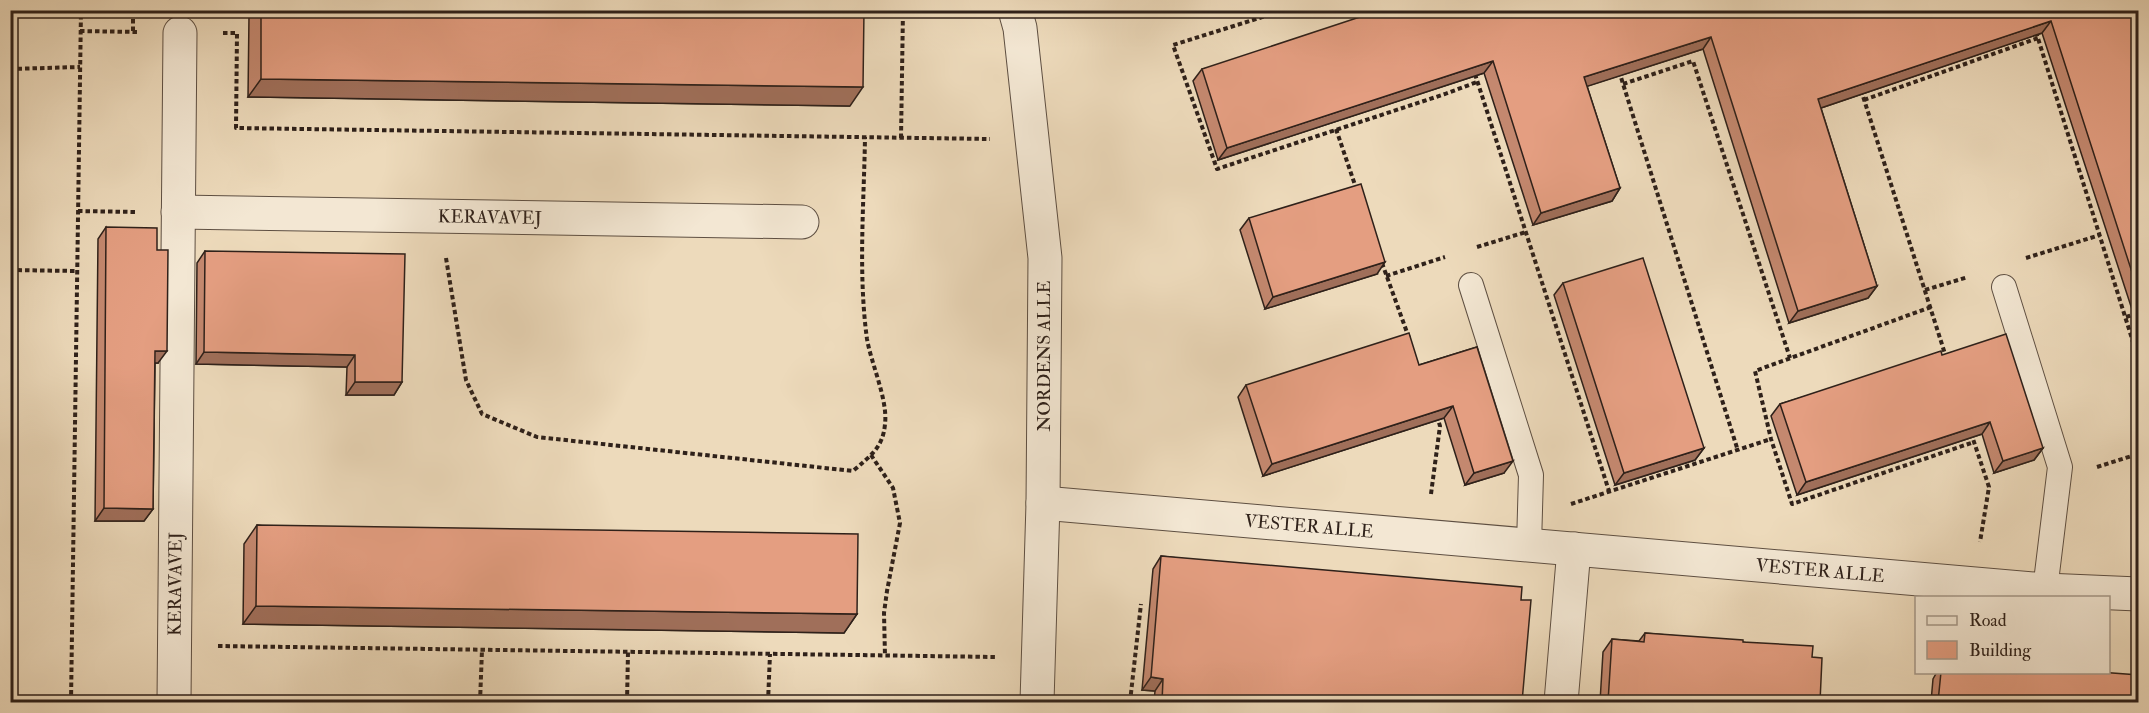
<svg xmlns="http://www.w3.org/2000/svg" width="2149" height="713" viewBox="0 0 2149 713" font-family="'IM FELL Double Pica',serif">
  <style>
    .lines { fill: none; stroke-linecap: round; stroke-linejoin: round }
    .service-casing { stroke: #5e4f42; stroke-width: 26 }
    .minor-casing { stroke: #5e4f42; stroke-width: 35 }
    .tertiary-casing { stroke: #5e4f42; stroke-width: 35 }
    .path { stroke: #2f211a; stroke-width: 4; stroke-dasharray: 4.5 3; stroke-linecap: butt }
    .service { stroke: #f3e7d3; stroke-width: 24 }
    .minor { stroke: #f3e7d3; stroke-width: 33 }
    .tertiary { stroke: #f3e7d3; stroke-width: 33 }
    .wall { fill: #c4886f; stroke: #2f211a; stroke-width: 1.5 }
    .shaded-wall { fill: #a06f5a; stroke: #2f211a; stroke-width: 1.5 }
    .building { fill: #e49e81; stroke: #2f211a; stroke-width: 1.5 }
    .labels { text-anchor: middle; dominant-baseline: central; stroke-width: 5; stroke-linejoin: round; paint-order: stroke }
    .street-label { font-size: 18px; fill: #2f211a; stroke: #f3e7d3 }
  </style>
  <rect width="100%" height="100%" fill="#eddabb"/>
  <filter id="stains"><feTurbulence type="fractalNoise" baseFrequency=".00333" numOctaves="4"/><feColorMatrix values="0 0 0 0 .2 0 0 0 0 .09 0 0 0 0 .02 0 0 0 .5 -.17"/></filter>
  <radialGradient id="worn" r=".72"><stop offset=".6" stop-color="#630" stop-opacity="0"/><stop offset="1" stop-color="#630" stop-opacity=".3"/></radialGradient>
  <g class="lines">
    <g class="service-casing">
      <g id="service">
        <path d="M1471,285l60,190 -2,70"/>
        <path d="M2004,287l56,180 -15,123"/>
      </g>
    </g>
    <g class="minor-casing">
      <g id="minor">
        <path id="s1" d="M178,212l624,10"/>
        <path id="s2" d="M1043,503l1002,87 93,4"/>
        <path id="s3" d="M174,702l6,-669"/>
        <path d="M1561,702l13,-153"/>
      </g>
    </g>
    <g class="tertiary-casing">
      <path id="tertiary" d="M1015,10l5,18 25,230 -2,245 -6,199"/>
    </g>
    <g class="path">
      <path d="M1285,10l-112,35 44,124 228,-75 32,-12"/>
      <path d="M80,31l58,1"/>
      <path d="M133,31v-21"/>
      <path d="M2036,32l102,326"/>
      <path d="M223,33h14l-1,95 754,11"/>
      <path d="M10,69l70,-2"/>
      <path d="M1619,71l119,380"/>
      <path d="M1475,74l134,417"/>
      <path d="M1623,84l70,-23 97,297"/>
      <path d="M1861,90l85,267"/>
      <path d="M1864,100l174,-62"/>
      <path d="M1336,129l20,59"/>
      <path d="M901,138l2,-128"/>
      <path d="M78,211l57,1"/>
      <path d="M1477,247l49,-15"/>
      <path d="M446,258l20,122 16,34 55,23 316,34c17,-15 30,-23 32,-47 3,-24 -14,-61 -18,-85 -9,-65 -3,-136 -2,-202"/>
      <path d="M2026,258l74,-23"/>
      <path d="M1382,263l27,75"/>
      <path d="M10,270l67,1"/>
      <path d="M1386,276l59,-19"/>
      <path d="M1925,290l43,-13"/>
      <path d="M1931,307l-176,64 16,68 21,65 182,-62"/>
      <path d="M2126,317l12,-4"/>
      <path d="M1971,433l18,54 -9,55"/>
      <path d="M871,455l22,33 7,35 -13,68 -3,22 1,43"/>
      <path d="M2097,467l41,-13"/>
      <path d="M1431,494l9,-68 -3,-10"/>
      <path d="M1571,504l200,-65"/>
      <path d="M218,646l778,11"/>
      <path d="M71,702l10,-692"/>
      <path d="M480,702l2,-52"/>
      <path d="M627,702l1,-50"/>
      <path d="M768,702l2,-48"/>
      <path d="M1130,702l11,-98"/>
    </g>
    <use href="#service" class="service"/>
    <use href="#minor" class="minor"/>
    <use href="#tertiary" class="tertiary"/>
  </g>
  <g class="wall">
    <path d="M252,10h9l589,96 -602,-9 1,-81z"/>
    <path d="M2134,10l5,14v307l-97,-298 -221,75 56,178 -9,12 -79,25 -86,-274 -116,37 33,102 -8,13 -79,24 -49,-152 -266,87 -25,-79 9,-12 362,-56z"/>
    <path d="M1249,218l128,56 -112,35 -25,-79z"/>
    <path d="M106,227l52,136h-3l-2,146 -9,12h-49l3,-282z"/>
    <path d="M205,251l197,131 -8,13h-48l1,-28 -151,-3 1,-101z"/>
    <path d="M1563,283l141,165 -9,12 -80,25 -61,-190z"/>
    <path d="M1477,347l27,126 -39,12 -21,-67 -181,58 -25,-79 8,-12 173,-20z"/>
    <path d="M1942,355l101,93 -9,12 -40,13 -12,-39 -185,61 -26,-79 9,-12z"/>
    <path d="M257,525l600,89 -13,19 -601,-9 1,-80z"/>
    <path d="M1161,556l360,44 1,102h-368l1,-11 -13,-1 11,-121z"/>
    <path d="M1645,633l98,9 69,15 8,45h-220l3,-50 9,-13 27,2z"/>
    <path d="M1937,672h162l40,30h-208l2,-23z"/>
  </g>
  <g class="shaded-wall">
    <path d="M2051,21l-9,12 -233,79 9,-13z"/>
    <path d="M1711,37l-8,12 -127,41 8,-13z"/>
    <path d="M1493,61l-9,12 -266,87 9,-12z"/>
    <path d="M261,79l602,8 -13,19 -602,-9z"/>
    <path d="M1620,188l-8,13 -79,24 8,-12z"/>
    <path d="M1385,262l-8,12 -112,35 8,-12z"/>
    <path d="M1877,286l-9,12 -79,25 9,-12z"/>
    <path d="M155,351h12l-9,12h-11z"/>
    <path d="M204,352l151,3 -8,12 -151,-3z"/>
    <path d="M355,382h47l-8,13h-48z"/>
    <path d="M1453,406l-9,12 -181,58 9,-12z"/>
    <path d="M1990,422l-8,12 -185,61 9,-13z"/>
    <path d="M1704,448l-9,12 -80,25 9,-12z"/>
    <path d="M2043,448l-9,12 -40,13 9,-12z"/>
    <path d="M1513,461l-9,12 -39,12 9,-12z"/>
    <path d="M104,508l49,1 -9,12h-49z"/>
    <path d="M256,606l601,8 -13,19 -601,-9z"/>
    <path d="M1151,677l12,2 -8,12 -13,-1z"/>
  </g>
  <g class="building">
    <path d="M261,10h603l-1,77 -602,-8z"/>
    <path d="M1381,10h182l1,3 9,-3h561l5,14v270l-88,-273 -233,78 59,187 -79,25 -87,-274 -127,40 36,111 -79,25 -48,-152 -266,87 -25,-79z"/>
    <path d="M1361,184l24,78 -112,35 -24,-79z"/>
    <path d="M106,227l51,1v22h11l-1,101h-12l-2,158 -49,-1z"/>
    <path d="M205,251l200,3 -3,128h-47v-27l-151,-3z"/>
    <path d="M1643,258l61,190 -80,25 -61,-190z"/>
    <path d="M1409,333l10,32 58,-18 36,114 -39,12 -21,-67 -181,58 -26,-79z"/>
    <path d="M2006,334l37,114 -40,13 -13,-39 -184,60 -26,-78 161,-53 1,4z"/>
    <path d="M257,525l601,9 -1,80 -601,-8z"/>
    <path d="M1161,556l361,31 -1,13h10l-9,102h-360l1,-23 -12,-2z"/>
    <path d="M1645,633l98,7v2l70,4 -1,11 10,1 -2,44h-212l4,-63 32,3z"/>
    <path d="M1941,672h158l40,3v27h-201z"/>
  </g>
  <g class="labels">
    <g class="street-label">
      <text stroke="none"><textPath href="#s1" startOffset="312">KERAVAVEJ</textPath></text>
      <text transform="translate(1044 356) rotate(-90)">NORDENS ALLE</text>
      <text stroke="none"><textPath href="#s2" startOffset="267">VESTER ALLE</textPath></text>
      <text stroke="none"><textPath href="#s2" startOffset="780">VESTER ALLE</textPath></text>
      <text stroke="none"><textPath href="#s3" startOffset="118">KERAVAVEJ</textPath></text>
    </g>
  </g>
  <rect width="2149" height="713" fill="none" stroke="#eddabb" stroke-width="36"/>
  <rect x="12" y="12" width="2125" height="689" fill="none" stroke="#2f211a" stroke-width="3"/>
  <rect x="18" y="18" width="2113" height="677" fill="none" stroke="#2f211a" stroke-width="1.5"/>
  <rect x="1915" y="596" width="195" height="78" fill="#f3e7d3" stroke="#a59889" stroke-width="1.5"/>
  <rect x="1927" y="616" width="30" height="9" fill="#f3e7d3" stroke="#a59889" stroke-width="1.5"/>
  <text x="1969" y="626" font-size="18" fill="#2f211a">Road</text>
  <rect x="1927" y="641" width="30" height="18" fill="#e49e81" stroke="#a59889" stroke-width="1.5"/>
  <text x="1969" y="656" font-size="18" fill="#2f211a">Building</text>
  <rect width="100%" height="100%" filter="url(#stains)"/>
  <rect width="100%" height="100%" fill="url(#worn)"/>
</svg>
